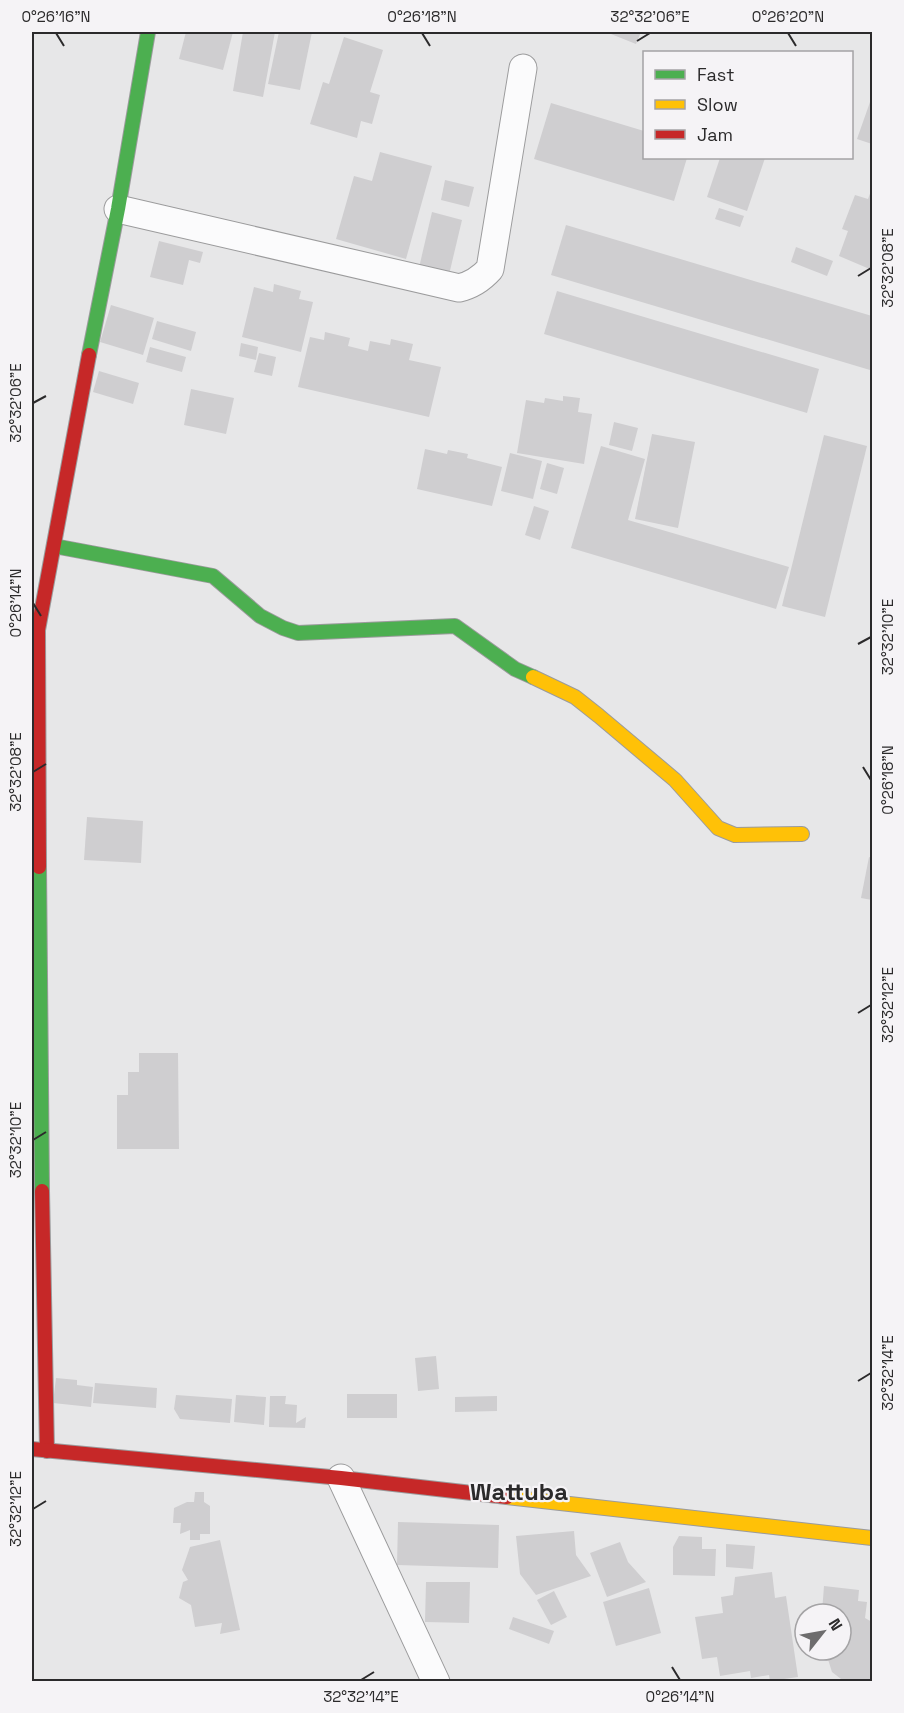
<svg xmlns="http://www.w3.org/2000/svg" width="904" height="1713" viewBox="0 0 904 1713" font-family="'Space Grotesk',sans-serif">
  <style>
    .building { fill: #cfced0 }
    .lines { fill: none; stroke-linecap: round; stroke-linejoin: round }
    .street-casing { stroke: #9b9b9c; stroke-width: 29 }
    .fast-casing { stroke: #9b9b9c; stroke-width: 16 }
    .slow-casing { stroke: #9b9b9c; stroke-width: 16 }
    .jam-casing { stroke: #9b9b9c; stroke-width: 16 }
    .street { stroke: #fbfbfc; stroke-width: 27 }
    .fast { stroke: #4caf50; stroke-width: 14 }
    .slow { stroke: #ffc107; stroke-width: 14 }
    .jam { stroke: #c62828; stroke-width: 14 }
    .ticks { fill: none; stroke: #2b2a2b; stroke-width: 2 }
    .labels { text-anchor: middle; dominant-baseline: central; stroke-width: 4.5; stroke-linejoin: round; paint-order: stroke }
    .quarter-label { font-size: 24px; font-weight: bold; fill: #2b2a2b; stroke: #f5f3f6 }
    .neatline { fill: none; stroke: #2b2a2b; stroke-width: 2 }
    .ticks-label { font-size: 15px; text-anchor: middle; fill: #2b2a2b }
  </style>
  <rect width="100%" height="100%" fill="#e7e7e8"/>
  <g class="building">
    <path d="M186,32h47l-10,38 -44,-11z"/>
    <path d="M243,32h32l-12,65 -30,-6z"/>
    <path d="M279,32h33l-12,58 -32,-6z"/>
    <path d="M606,32h35l-5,12z"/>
    <path d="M344,37l39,13 -13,42 10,3 -8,29 -11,-3 -4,17 -47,-14 13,-42 6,2z"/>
    <path d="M870,102l2,1v41l-15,-5z"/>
    <path d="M551,103l93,28v27h43l-13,43 -140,-42z"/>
    <path d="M380,152l52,14 -26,93 -70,-20 18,-63 18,5z"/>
    <path d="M720,158h45l-18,53 -40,-14z"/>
    <path d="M445,180l29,7 -5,20 -28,-7z"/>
    <path d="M872,188v82l-33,-14 9,-25 -6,-2 13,-34 13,4z"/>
    <path d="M719,208l25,8 -4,11 -25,-8z"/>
    <path d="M432,212l30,8 -14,59 -30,-7z"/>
    <path d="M566,225l306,91v46l-2,8 -319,-95z"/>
    <path d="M159,241l44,11 -3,11 -11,-3 -6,25 -33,-8z"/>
    <path d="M796,247l37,14 -6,15 -36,-14z"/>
    <path d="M274,284l27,7 -2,8 14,3 -12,50 -59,-15 12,-50 19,5z"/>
    <path d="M557,291l262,78 -12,44 -263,-79z"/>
    <path d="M111,305l43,13 -11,37 -43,-13z"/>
    <path d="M157,321l39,11 -5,19 -39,-12z"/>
    <path d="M325,332l25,6 -2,8 20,5 2,-10 20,4 1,-6 22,5 -4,16 32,7 -12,50 -131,-30 12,-50 14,3z"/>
    <path d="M241,343l17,4 -2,13 -17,-4z"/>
    <path d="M150,347l36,10 -4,15 -36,-10z"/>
    <path d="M259,353l17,4 -4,19 -18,-4z"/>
    <path d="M99,371l40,12 -6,21 -40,-12z"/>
    <path d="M191,389l43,9 -8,36 -42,-9z"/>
    <path d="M563,396l17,2 -2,14 14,2 -8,50 -67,-11 9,-53 18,3 1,-5 18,3z"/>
    <path d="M614,422l24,6 -6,23 -23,-6z"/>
    <path d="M652,434l43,8 -17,86 -43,-9z"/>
    <path d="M824,435l43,11 -42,171 -43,-11z"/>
    <path d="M601,446l44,13 -17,61 161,47 -13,42 -205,-61z"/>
    <path d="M425,449l22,5 1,-4 20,4 -1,4 35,9 -10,39 -75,-17z"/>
    <path d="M510,453l32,8 -9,38 -32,-8z"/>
    <path d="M547,463l17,5 -7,26 -17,-5z"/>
    <path d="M534,506l15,5 -9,29 -15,-5z"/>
    <path d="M87,817l56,4 -2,42 -57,-3z"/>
    <path d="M869,857l3,1v42l-11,-2z"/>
    <path d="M139,1053h39l1,96h-62v-54h11v-23h11z"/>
    <path d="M436,1356l3,33 -21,2 -3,-33z"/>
    <path d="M56,1378l21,2v5l16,2 -2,20 -38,-4z"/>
    <path d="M95,1383l62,5 -1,20 -63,-5z"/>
    <rect x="347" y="1394" width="50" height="24"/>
    <path d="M176,1395l56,4 -2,24 -50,-4 -6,-10z"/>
    <path d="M236,1395l30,2 -2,28 -30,-3z"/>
    <path d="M270,1396h16l-1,8 12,1 -1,18 10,-6 -1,11 -36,-1z"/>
    <path d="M497,1396v15l-42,1v-15z"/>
    <path d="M195,1492h9v10l6,4v28h-10v6h-10v-10l-10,4 1,-11h-8l1,-15 13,-6h7z"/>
    <path d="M398,1522l101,3 -1,43 -101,-3z"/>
    <path d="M574,1531l2,24 15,21 -55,19 -16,-21 -4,-38z"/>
    <path d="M679,1536l23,1v12h14l-1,27 -42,-1v-28z"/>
    <path d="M220,1540l20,90 -20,4 2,-11 -27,4 -4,-22 -12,-7 4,-16 5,-2 -6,-10 8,-23z"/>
    <path d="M620,1542l8,20 18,20 -39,15 -17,-44z"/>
    <path d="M726,1544l29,2 -2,23 -27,-2z"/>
    <path d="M772,1572l3,26 11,-2 12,81 -28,4 -1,-6 -18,3 -1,-7 -30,5 -3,-19 -15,2 -7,-42 28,-4 -2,-16 12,-2 2,-18z"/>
    <path d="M426,1582h44l-1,41 -44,-1z"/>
    <path d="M824,1586l35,4 -1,11 9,1 -2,16 7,4v60h-27l-13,-10 -7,-22h16v-36h-21l2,-2z"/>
    <path d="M649,1588l12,45 -45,13 -13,-44z"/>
    <path d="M554,1591l13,26 -16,8 -14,-25z"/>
    <path d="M513,1617l41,14 -5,13 -40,-15z"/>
  </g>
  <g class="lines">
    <g class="street-casing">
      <g id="street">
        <path d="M118,209l341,79c13,-3 22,-9 31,-19l33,-201"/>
        <path d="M341,1478l95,204"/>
      </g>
    </g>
    <g class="fast-casing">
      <g id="fast">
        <path d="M89,355l29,-146 30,-177"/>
        <path d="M54,546l159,30 47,40 23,12 15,5 157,-7 60,43 18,8"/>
        <path d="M39,867l3,324"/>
      </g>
    </g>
    <g class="slow-casing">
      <g id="slow">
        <path d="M533,677l42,20 24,19 76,64 43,48 17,7 67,-1"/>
        <path d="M507,1497l365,41"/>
      </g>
    </g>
    <g class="jam-casing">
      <g id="jam">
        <path d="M39,867l-1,-237 51,-275"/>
        <path d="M42,1191l5,260"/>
        <path d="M32,1449l309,29 166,19"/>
      </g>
    </g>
    <use href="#street" class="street"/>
    <use href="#fast" class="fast"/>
    <use href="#slow" class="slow"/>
    <use href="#jam" class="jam"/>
  </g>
  <path class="ticks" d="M56,33l8,13M422,33l8,13M788,33l8,13M637,41l13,-8M858,276l13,-8M33,403l13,-7M33,603l8,13M858,644l13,-7M863,767l8,13M33,772l13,-8M858,1013l13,-8M33,1140l13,-8M858,1381l13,-8M33,1509l13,-8M672,1667l8,13M361,1680l13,-8"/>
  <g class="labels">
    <g class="quarter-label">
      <text x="519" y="1491">Wattuba</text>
    </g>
  </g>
  <rect width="904" height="1713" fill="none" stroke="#f5f3f6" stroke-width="66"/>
  <rect x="643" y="51" width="210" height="108" fill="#f5f3f6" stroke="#a4a3a5" stroke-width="1.5"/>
  <rect x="655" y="70" width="30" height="9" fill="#4caf50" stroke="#a4a3a5" stroke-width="1.5"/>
  <text x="697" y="81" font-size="18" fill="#2b2a2b">Fast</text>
  <rect x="655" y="100" width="30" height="9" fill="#ffc107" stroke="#a4a3a5" stroke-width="1.5"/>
  <text x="697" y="111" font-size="18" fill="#2b2a2b">Slow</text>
  <rect x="655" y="130" width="30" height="9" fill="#c62828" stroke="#a4a3a5" stroke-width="1.5"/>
  <text x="697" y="141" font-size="18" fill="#2b2a2b">Jam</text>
  <g transform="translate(823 1632) rotate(59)"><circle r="28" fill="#f5f3f6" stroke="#a4a3a5" stroke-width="1.5"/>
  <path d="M0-4.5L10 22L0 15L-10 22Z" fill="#6d6c6d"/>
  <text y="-9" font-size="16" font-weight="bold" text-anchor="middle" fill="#2b2a2b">N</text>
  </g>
  <rect x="33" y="33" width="838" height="1647" class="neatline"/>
  <g class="ticks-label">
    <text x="56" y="22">0°26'16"N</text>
    <text x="422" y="22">0°26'18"N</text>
    <text x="650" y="22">32°32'06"E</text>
    <text x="788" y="22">0°26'20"N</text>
    <text transform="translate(888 268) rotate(-90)" y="5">32°32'08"E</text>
    <text transform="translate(16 403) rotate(-90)" y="5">32°32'06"E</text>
    <text transform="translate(16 603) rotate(-90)" y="5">0°26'14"N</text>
    <text transform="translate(888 637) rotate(-90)" y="5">32°32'10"E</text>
    <text transform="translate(16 772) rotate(-90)" y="5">32°32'08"E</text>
    <text transform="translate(888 780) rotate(-90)" y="5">0°26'18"N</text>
    <text transform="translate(888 1005) rotate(-90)" y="5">32°32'12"E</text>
    <text transform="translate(16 1140) rotate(-90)" y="5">32°32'10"E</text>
    <text transform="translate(888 1373) rotate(-90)" y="5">32°32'14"E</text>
    <text transform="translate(16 1509) rotate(-90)" y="5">32°32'12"E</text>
    <text x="361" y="1702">32°32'14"E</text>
    <text x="680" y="1702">0°26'14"N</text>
  </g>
</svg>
